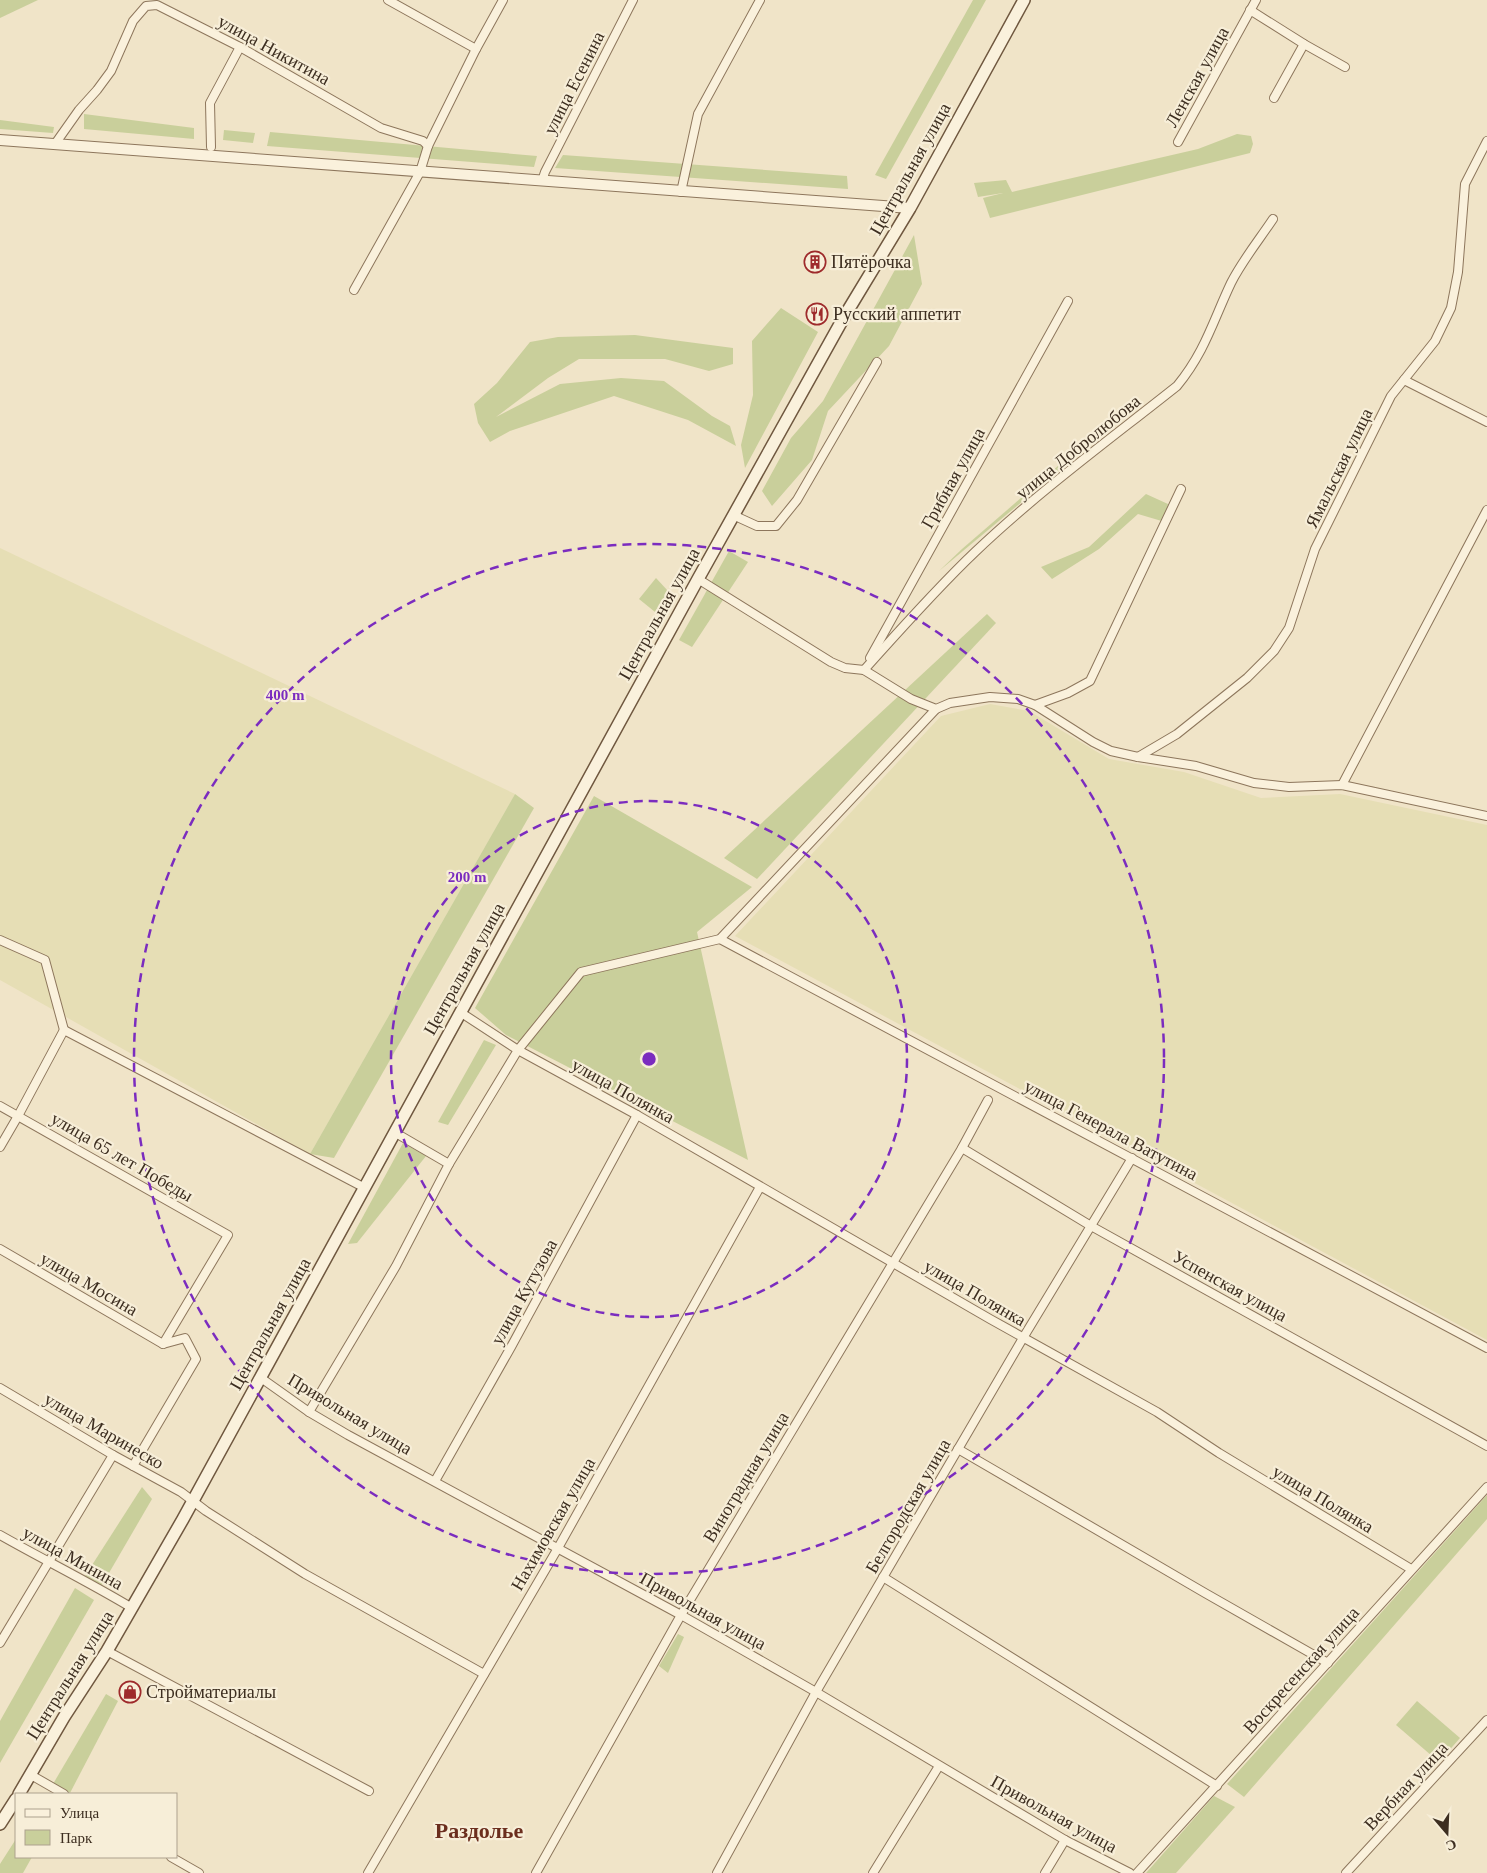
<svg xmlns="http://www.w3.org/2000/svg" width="1487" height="1873" viewBox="0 0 1487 1873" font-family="Georgia,serif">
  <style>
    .farmland { fill: #e6deb5 }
    .green { fill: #c9cf9b }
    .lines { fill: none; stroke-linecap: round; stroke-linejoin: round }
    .minor-casing { stroke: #8d765c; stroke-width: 10 }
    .tertiary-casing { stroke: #8d765c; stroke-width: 12 }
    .secondary-casing { stroke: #6f573f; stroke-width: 14 }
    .minor { stroke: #faf1dc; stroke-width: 8 }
    .tertiary { stroke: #faf1dc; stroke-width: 10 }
    .secondary { stroke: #faf1dc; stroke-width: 11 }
    .ring { fill: none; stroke: #7b2cbf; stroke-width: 2.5; stroke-dasharray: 9 6 }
    .labels { text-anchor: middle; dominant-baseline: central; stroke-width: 4.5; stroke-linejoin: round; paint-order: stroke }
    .street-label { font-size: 18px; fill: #3d2e20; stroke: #f7eed8 }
    .poi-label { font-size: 18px; fill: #3d2e20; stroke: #f7eed8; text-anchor: start }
    .district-label { font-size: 22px; font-weight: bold; fill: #6b2e1e; stroke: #f7eed8 }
    .centre { fill: #7b2cbf; stroke: #f7eed8; stroke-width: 2.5 }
    .ring-label { font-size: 15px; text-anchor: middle; font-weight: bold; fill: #7b2cbf; stroke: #f7eed8; stroke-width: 4.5; stroke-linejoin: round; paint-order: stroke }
  </style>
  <rect width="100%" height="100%" fill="#f0e4c8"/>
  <g class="farmland">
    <path d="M0,548l515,246 -205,360 -310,-174z"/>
    <path d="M990,704l39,7 80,48 75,13 77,26 79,-4 147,31v515l-752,-404 206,-220z"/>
  </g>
  <g class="green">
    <path d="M0,0h38l-38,18z"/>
    <path d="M973,0h13l-100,179 -11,-4z"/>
    <path d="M84,114l110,14v11l-110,-10z"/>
    <path d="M0,120l54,7 -1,6 -53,-4z"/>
    <path d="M224,130l31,3 -2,10 -30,-3z"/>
    <path d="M270,132l267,24 -3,11 -267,-21z"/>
    <path d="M1237,134l14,2 2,8 -3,9 -260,65 -7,-20 20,-5 -25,4 -4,-14 32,-3 6,12 186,-43z"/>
    <path d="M563,155l284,21 1,13 -293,-21z"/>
    <path d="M914,235l8,49 -33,62 -61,65 -16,49 -40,46 -10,-15 29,-53 32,-37z"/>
    <path d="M781,308l37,24 -73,136 -4,-23 12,-50 -1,-54z"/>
    <path d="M635,335l98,13v16l-24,7 -44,-12h-86l-31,19 -52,39 64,-33 61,-6 43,3 48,35 18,10 6,20 -48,-26 -74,-24 -104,35 -20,11 -12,-19 -4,-19 23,-21 33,-41 28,-5z"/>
    <path d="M1127,414l-188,157 23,-22 155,-134z"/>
    <path d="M1146,494l22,10 -3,18 -27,-8 -39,35 -47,30 -11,-12 48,-20z"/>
    <path d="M729,551l19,11 -56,85 -13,-7z"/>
    <path d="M656,578l12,13 -8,25 -21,-17z"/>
    <path d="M987,614l9,9 -239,256 -33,-21z"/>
    <path d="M515,794l19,14 -200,350 -24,-4z"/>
    <path d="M594,796l158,91 -55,45 51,228 -242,-125 -31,-27z"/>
    <path d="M484,1040l12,5 -48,80 -10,-3z"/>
    <path d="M403,1143l23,13 -69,87 -9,1z"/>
    <path d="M142,1487l10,12 -50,86 -17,-9z"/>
    <path d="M1487,1495v24l-243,278 -17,-13z"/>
    <path d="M75,1588l19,12 -94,163v-42z"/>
    <path d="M678,1634l6,3 -16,36 -9,-7z"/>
    <path d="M106,1694l12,7 -48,92 -17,-9z"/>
    <path d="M1417,1701l43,37 -21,24 -43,-37z"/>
    <path d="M1214,1796l21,11 -59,66h-30z"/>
    <path d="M16,1839v18h16l-9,16h-23v-9z"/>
  </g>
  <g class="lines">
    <g class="minor-casing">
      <g id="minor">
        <path d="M388,0l88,49"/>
        <path d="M1250,10l54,34 41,23"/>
        <path d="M1274,98l30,-54"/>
        <path d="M1178,142l78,-142"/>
        <path d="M55,144l24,-34 18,-20 14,-19 22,-50 13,-15 11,-1 83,42 141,81 42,13 5,5"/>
        <path d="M211,147l-1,-44 30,-56"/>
        <path d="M542,181l3,-9 88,-172"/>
        <path d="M681,192l17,-78 62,-114"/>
        <path d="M354,290l66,-118 8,-26 48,-97 27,-49"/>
        <path d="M1404,380l83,42"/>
        <path d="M733,515l24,11h19l21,-26 80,-138"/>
        <path d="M698,579l133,83 14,6 19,2 47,29 25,10 14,-6 40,-6 28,2 17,6 58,37 18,9 27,6 58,9 58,17 35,4 53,-2 145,31"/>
        <path d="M870,658l198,-357"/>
        <path d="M864,670c36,-40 72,-81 111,-118 63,-60 134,-112 202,-166 28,-34 36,-65 54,-103 11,-22 28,-43 42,-64"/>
        <path d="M1035,705l33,-12 22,-12 91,-192"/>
        <path d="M1138,757l39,-23 70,-56 27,-27 15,-23 26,-79 76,-153 44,-55 16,-33 7,-36 7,-88 22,-43"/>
        <path d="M1342,785l145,-275"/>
        <path d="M720,939l767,409"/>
        <path d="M0,940l45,20 19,70"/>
        <path d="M460,1012l58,38 119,65 353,204 167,93 62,41 192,116"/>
        <path d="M0,1106l228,129 -65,109 22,-6 11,21 -63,107"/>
        <path d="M394,1132l55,32"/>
        <path d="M0,1147l18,-31 46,-86 301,158"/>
        <path d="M962,1148l129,78 396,220"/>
        <path d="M0,1249l163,95"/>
        <path d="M261,1378l48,34 39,23 333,180 135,77 249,148 65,33"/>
        <path d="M0,1388l113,67 68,37 25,19 99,63 179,100"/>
        <path d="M309,1412l87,-146 53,-102 69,-114 63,-78 139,-33 216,-230"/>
        <path d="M958,1449l247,144 123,70"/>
        <path d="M435,1481l76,-134 126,-232"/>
        <path d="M0,1535c44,25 89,47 132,73"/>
        <path d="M883,1577l334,209"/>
        <path d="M0,1643l113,-188"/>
        <path d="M107,1651l262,140"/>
        <path d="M31,1775l33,19"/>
        <path d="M171,1857l28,16"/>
        <path d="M368,1873l190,-325 202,-361"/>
        <path d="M536,1873l145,-258 281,-467 26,-48"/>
        <path d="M717,1873l99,-181 207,-354 109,-180"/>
        <path d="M873,1873l66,-107"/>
        <path d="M1045,1873l20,-33"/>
        <path d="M1137,1873l350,-386"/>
        <path d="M1346,1873l141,-153"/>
      </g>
    </g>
    <g class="tertiary-casing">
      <path id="tertiary" d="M0,140l910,68"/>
    </g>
    <g class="secondary-casing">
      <g id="secondary">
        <path d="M19,1794l45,-77 43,-66 76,-132 515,-940 146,-262 66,-109 114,-208"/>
        <path d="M0,1824l16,-25"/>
      </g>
    </g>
    <use href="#minor" class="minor"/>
    <use href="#tertiary" class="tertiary"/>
    <use href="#secondary" class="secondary"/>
  </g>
  <g class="ring">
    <circle cx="649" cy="1059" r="258"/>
    <circle cx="649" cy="1059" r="515"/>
  </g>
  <defs>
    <g id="building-ring" transform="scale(1.125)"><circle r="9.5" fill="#f7eed8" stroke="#9e2a2b" stroke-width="1.5"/><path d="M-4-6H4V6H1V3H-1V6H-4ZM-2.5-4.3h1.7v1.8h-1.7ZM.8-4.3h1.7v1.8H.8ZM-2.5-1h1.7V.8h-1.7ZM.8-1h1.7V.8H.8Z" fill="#9e2a2b"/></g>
    <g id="restaurant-ring" transform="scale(1.125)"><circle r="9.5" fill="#f7eed8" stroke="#9e2a2b" stroke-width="1.5"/><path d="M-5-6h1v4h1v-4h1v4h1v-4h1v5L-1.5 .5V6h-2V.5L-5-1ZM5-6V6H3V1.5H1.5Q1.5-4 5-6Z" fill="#9e2a2b"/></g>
    <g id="shop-ring" transform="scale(1.125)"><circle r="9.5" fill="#f7eed8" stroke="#9e2a2b" stroke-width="1.5"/><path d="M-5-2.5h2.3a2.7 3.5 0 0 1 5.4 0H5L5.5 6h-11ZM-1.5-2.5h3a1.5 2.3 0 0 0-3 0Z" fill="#9e2a2b"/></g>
  </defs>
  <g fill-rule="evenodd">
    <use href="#building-ring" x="815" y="262"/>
    <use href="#restaurant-ring" x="817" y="314"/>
    <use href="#shop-ring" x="130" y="1692"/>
  </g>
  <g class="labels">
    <g class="street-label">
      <text transform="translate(274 50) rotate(29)">улица Никитина</text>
      <text transform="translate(1197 77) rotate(-61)">Ленская улица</text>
      <text transform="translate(574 83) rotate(-63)">улица Есенина</text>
      <text transform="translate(910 169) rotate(-61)">Центральная улица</text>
      <text transform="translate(1078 447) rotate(-39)">улица Добролюбова</text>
      <text transform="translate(1339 468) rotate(-64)">Ямальская улица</text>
      <text transform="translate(953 478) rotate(-61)">Грибная улица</text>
      <text transform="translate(659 614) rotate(-61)">Центральная улица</text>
      <text transform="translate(464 969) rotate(-61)">Центральная улица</text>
      <text transform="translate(623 1091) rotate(29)">улица Полянка</text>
      <text transform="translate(1111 1130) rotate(28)">улица Генерала Ватутина</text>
      <text transform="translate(122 1157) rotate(30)">улица 65 лет Победы</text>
      <text transform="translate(89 1284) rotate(30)">улица Мосина</text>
      <text transform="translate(1230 1286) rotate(29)">Успенская улица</text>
      <text transform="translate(524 1292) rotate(-61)">улица Кутузова</text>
      <text transform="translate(975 1293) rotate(30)">улица Полянка</text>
      <text transform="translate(270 1324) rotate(-61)">Центральная улица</text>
      <text transform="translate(350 1414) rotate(31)">Привольная улица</text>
      <text transform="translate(104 1431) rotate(30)">улица Маринеско</text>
      <text transform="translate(746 1477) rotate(-59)">Виноградная улица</text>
      <text transform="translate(1323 1499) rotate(31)">улица Полянка</text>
      <text transform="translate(908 1506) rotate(-60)">Белгородская улица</text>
      <text transform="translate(553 1524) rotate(-60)">Нахимовская улица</text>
      <text transform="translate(73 1558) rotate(29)">улица Минина</text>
      <text transform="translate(703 1611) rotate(29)">Привольная улица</text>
      <text transform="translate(1301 1670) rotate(-48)">Воскресенская улица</text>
      <text transform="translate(70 1675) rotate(-58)">Центральная улица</text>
      <text transform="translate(1406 1786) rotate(-47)">Вербная улица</text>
      <text transform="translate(1054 1814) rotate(29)">Привольная улица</text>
    </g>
    <g class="poi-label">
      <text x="831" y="262">Пятёрочка</text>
      <text x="833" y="314">Русский аппетит</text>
      <text x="146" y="1692">Стройматериалы</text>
    </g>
    <g class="district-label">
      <text x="479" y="1830">Раздолье</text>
    </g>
  </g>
  <circle cx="649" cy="1059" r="8" class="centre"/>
  <g class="ring-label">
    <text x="285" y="700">400 m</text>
    <text x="467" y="882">200 m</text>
  </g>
  <rect x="15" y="1793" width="162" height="65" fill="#f7eed8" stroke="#ada18e"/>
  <rect x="25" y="1809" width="25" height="8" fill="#faf1dc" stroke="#ada18e"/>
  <text x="60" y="1818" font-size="15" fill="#3d2e20">Улица</text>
  <rect x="25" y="1830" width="25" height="15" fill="#c9cf9b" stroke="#ada18e"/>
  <text x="60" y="1843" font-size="15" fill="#3d2e20">Парк</text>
  <g transform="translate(1447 1833) rotate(161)" stroke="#f7eed8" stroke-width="4" paint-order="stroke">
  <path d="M0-4L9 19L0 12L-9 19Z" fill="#3d2e20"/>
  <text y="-8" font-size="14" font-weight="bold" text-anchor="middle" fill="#3d2e20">С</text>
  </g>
</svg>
